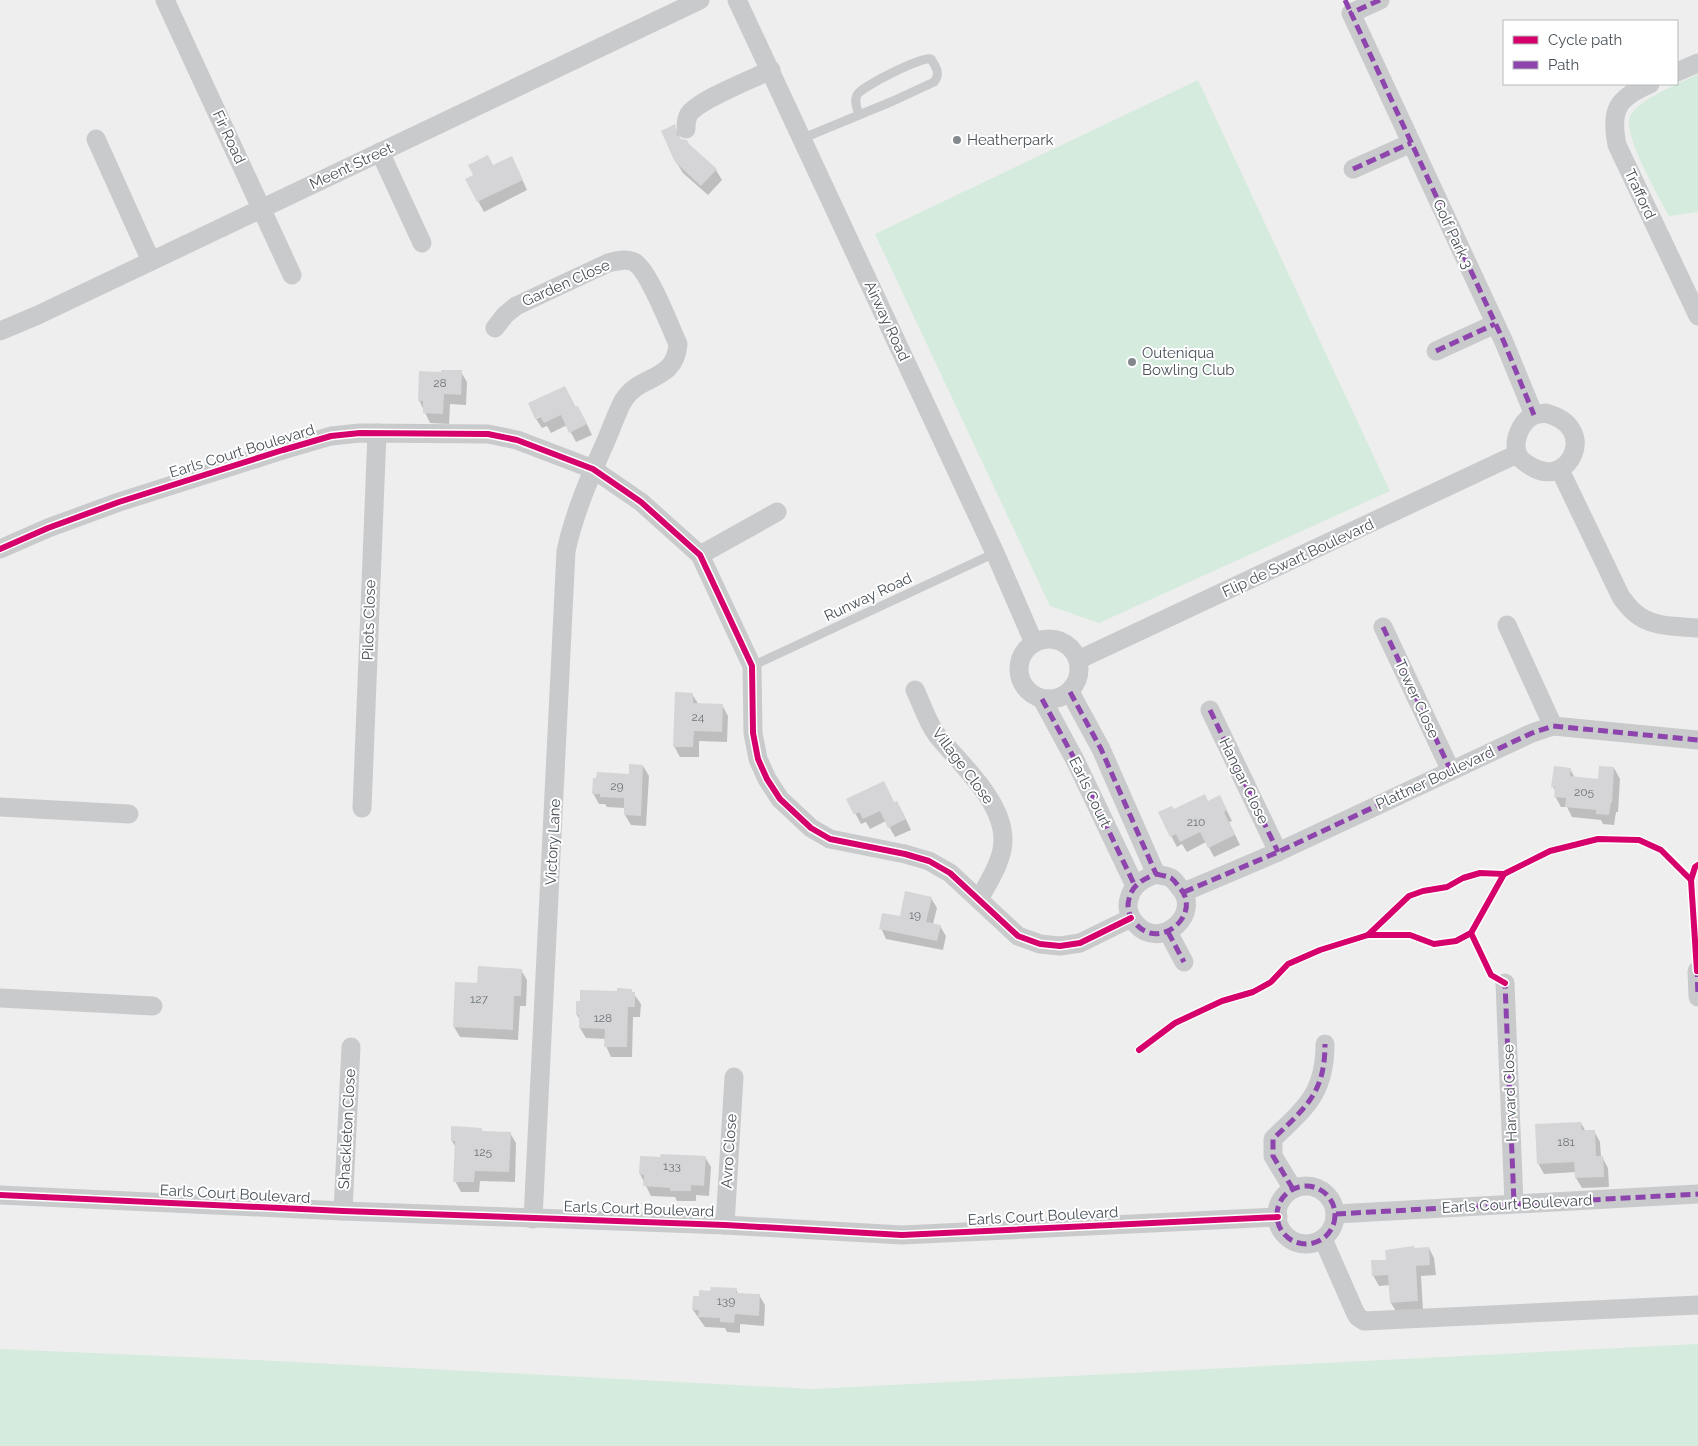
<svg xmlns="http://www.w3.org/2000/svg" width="1698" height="1446" viewBox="0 0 1698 1446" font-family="Raleway,sans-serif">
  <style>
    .green { fill: #d5ebde }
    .shadow { fill: #0003 }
    .building { fill: #d5d5d7 }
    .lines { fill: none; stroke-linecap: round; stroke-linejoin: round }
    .service { stroke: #c9cacc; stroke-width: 9 }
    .minor { stroke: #c9cacc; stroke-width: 19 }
    .quiet { stroke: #8e44ad; stroke-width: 5; stroke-dasharray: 10 5; stroke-linecap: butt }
    .cycleway-casing { stroke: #fff; stroke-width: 9 }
    .cycleway { stroke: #d6006c; stroke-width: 6 }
    .poi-dot { fill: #82888c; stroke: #fff; stroke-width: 2 }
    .labels { text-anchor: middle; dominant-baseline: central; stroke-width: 4; stroke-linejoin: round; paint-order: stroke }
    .number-label { font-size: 12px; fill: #6d7479 }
    .street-label { font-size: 15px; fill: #485158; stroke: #fff }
    .poi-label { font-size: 15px; fill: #485158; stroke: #fff; text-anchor: start }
  </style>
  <rect width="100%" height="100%" fill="#efeeee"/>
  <g class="green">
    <path d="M1698,74v138l-29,4c-9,-17 -47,-83 -39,-99 9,-19 49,-33 68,-43z"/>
    <path d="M1198,80l192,411 -291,132 -49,-17 -175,-372z"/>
    <path d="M1698,1344v102h-1698v-97l256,11 557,29z"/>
  </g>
  <g class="shadow">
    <path d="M674,126l7,14 35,30 6,10 -14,15 -25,-22 -7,-11z"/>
    <path d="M493,166l24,2 10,22 -43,22 -6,-11 -3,-25z"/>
    <path d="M461,372l6,10 -1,23 -16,-1 -1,20 -19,-1 -11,-23 23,-27z"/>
    <path d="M565,387l11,21 8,10 8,17 -16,7 -9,-17 -16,8 -4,-7 -5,2 -6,-9 10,-5z"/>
    <path d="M692,694l7,11h23l6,11 -1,26 -28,-1v16h-19l-6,-11z"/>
    <path d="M643,766l6,10 -3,50 -15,-1 -6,-10v-7l-18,-1 -2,-3h-6l-6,-11 37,-18z"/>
    <path d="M1614,768l6,11 -2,33h-2l-2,13 -11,-1 -2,-4 -29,-3 -5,-10h-6l-6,-11 1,-4 -3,-5 17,-18 5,9 24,3z"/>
    <path d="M848,800l47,4 8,9 8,17 -16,7 -9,-16 -16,8 -4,-7 -5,2z"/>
    <path d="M1208,802l17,5 7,14 -3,1 11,23 -26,12 -8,-15 -19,10 -5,-8 -5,3 -18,-34z"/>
    <path d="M931,898l6,10 -4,16 7,2 6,10 -3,14 -57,-11 -5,-11 20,-10z"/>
    <path d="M521,970l6,10 -1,26h-6l-2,34 -58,-3 -6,-10 24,-43z"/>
    <path d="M631,990l10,14 -1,13h-7l-1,40h-21l-5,-11v-7l-20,-1 -6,-10v-8l-3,-5 41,-23z"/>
    <path d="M1581,1123l5,9 8,-1 6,11 1,15h1l6,11 1,19 -27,1 -6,-10v-6l-32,2 -6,-11z"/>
    <path d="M481,1129l2,3 27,1 6,10 -1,39 -35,-1 -1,11h-18l-6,-11 1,-33 -4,-7z"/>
    <path d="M705,1157l6,10 -2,29 -13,-1v6h-19l-2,-4 -24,-1 -11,-22z"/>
    <path d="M1429,1248l5,10 2,17 -15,1 2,35 -26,2 -6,-10 -1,-18 -11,1 -6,-11 14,-14z"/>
    <path d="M736,1289l2,5 21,1 6,10 -1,21 -24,-2v9l-13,-1 -2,-4 -20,-1 -12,-17 7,-13 12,-5z"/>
  </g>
  <g class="building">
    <path d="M675,124l2,11 4,4 6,1 2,4 28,25 -16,17 -26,-24 -14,-31z"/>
    <path d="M488,155l5,10 19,-9 11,24 -46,22 -12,-23 8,-4 -5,-10z"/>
    <path d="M441,370h21l-1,25 -17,-1 -1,20 -20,-1v-12h-5l1,-30 22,1z"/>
    <path d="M565,386l10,21 3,-1 9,18 -18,9 -8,-18 -17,8 -4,-7 -5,3 -7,-16z"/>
    <path d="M675,692l18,1v10l30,1 -1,28 -28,-1 -1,16h-20z"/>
    <path d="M629,764l14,1 -2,51 -17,-1v-17l-24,-1v-3h-8l1,-16h3l1,-6 32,2z"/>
    <path d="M1554,766l17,2 -1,8 28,3 1,-13 15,1 -2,36 -1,-1 -2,13 -13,-1v-4l-31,-3 1,-9 -12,-1 1,-10h-4z"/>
    <path d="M884,781l10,21 3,-1 9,18 -18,9 -8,-17 -17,8 -4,-7 -5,3 -8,-16z"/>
    <path d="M1205,794l3,7 12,-6 7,15 -3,2 11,23 -27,13 -8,-16 -20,10 -4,-8 -6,3 -12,-25 14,-6 2,3z"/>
    <path d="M905,891l27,6 -6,25 15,3 -4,16 -58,-12 3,-16 18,3z"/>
    <path d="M478,966l44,3 -1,27h-7l-1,34 -60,-3 2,-45 22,1z"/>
    <path d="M617,988l15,1v3h3v15h-7l-1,40h-23l1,-18 -26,-1v-13h-3v-14h4v-11l37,1z"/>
    <path d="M1581,1122l1,8h13l1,26h7l1,21 -29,1 -1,-16 -37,2 -2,-40z"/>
    <path d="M451,1126l31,2v3l29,1 -2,40 -34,-1 -1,11h-21l2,-41h-4z"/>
    <path d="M661,1154l45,2 -2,30 -13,-1v6h-21v-3l-27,-2 1,-11 -5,-1 1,-18 20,1z"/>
    <path d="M1414,1246v2l15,-1 1,18 -14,1 2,35 -28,2 -2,-28 -16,1 -1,-16h15l-1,-10z"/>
    <path d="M711,1287l26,1 -1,5 24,1 -1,22 -24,-2 -1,9 -14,-1v-4l-22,-1 1,-7h-7l1,-14h6v-6l11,1z"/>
  </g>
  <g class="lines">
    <g class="service">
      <path d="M801,139l92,-38 41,-19c7,-8 2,-15 -3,-23 -9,-3 -70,28 -74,36 -3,6 0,14 2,20"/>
      <path d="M752,666l243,-113"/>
    </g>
    <g class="minor">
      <path d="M165,0l127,275"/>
      <path d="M737,0l258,553 39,90"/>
      <path d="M1380,0l-29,13 153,329 30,73"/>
      <path d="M1677,72l21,-9"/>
      <path d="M1650,84c-33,14 -40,26 -33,61l81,171"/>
      <path d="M686,129c0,-5 0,-10 3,-15 11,-15 64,-35 82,-44"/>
      <path d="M96,139l55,122"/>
      <path d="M380,152l42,91"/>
      <path d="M1353,169l58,-26"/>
      <path d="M495,328l10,-13 11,-9 92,-43c9,-2 17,-5 26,-1 15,8 36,65 44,82 -3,39 -38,29 -55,57 -7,13 -12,29 -18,42 -16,36 -31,71 -39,108l-33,668"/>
      <path d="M0,331l38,-16 662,-315"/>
      <path d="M1436,351l59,-27"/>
      <path d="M1545,413c55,13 25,76 -13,54 -5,-3 -12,-7 -14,-12 -6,-14 3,-34 16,-40 3,-1 8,-1 11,-2z"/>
      <path d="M1560,470l61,127c4,5 8,11 13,15 17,16 43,14 64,16"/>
      <path d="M0,549l48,-21 71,-26 164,-52 48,-14 29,-3 128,1 29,6 76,29 48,33 59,53 52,111 1,67 5,26 9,20 13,20 31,29 19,11 75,15 24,7 21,12 68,63 22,8 20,2 20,-3 51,-25"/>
      <path d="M700,555l77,-43"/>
      <path d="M1507,625l46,101"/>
      <path d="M1383,627l68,144"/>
      <circle cx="1049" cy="669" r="30"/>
      <path d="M1078,660l439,-206"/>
      <path d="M915,690c7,14 12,32 22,45 23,29 66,65 66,105 0,21 -15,42 -24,60"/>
      <path d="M1070,692l31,57 55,125"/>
      <path d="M1042,699l33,61 60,126"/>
      <path d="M1210,710l68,142"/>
      <path d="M0,807l129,7"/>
      <path d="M362,808l15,-375"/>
      <path d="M1156,874c4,1 11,2 15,4 3,2 6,6 8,9 25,26 -19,65 -43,37 -6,-6 -10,-16 -7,-25 3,-14 14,-20 27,-25z"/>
      <path d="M1184,892l94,-40 254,-119 21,-7 145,14"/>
      <path d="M1168,932l16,30"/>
      <path d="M1697,971l1,26"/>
      <path d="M1505,983l9,220"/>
      <path d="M0,998l153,8"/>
      <circle cx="1306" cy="1215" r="29"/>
      <path d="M1293,1189l-20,-33v-17c33,-32 52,-46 52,-95"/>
      <path d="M0,1195l343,16 382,14 177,10 376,-18"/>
      <path d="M343,1211l8,-164"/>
      <path d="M1336,1214l362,-20"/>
      <path d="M725,1225l9,-148"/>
      <path d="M1323,1239l32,73 3,5 6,4 334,-16"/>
    </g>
    <g class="quiet">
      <path d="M1345,0l6,13"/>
      <path d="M1380,0l-29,13 153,329 30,73"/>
      <path d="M1353,169l58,-26"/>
      <path d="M1436,351l59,-27"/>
      <path d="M1383,627l68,144"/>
      <path d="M1070,692l31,57 55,125"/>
      <path d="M1042,699l33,61 60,126"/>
      <path d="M1210,710l68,142"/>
      <path d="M1156,874c4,1 11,2 15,4 3,2 6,6 8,9 25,26 -19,65 -43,37 -6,-6 -10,-16 -7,-25 3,-14 14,-20 27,-25z"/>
      <path d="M1184,892l94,-40 254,-119 21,-7 145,14"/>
      <path d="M1168,932l16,30"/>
      <path d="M1697,967l1,30"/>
      <path d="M1501,981l4,2 9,220"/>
      <circle cx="1306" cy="1215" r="29"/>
      <path d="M1293,1189l-20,-33v-17c33,-32 52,-46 52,-95"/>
      <path d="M1336,1214l362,-20"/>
    </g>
    <g class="cycleway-casing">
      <g id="cycleway">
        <path d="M0,549l48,-21 71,-26 164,-52 48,-14 29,-3 128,1 29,6 76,29 48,33 59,53 52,111 1,67 5,26 9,20 13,20 31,29 19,11 75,15 24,7 21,12 68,63 22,8 20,2 20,-3 51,-25"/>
        <path d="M1368,935l41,-39 14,-5 24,-4 16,-9 17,-5 24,1"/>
        <path d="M1697,971l-6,-91 4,-13 3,-2"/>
        <path d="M1505,983l-14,-8 -20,-42 33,-59 46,-23 48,-12 41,1 22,10 30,30"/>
        <path d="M1139,1050l36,-27 47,-22 31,-9 18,-10 17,-18 32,-14 48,-15h42l24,9 22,-3 15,-8"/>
        <path d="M0,1195l343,16 382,14 177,10 376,-18"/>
      </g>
    </g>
    <use href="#cycleway" class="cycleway"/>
  </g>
  <g class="poi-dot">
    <circle cx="957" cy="140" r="5"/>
    <circle cx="1132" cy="362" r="5"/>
  </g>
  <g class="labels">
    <g class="number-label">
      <text x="440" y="383">28</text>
      <text x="698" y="717">24</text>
      <text x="617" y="786">29</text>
      <text x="1584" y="792">205</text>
      <text x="1196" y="822">210</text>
      <text x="915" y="915">19</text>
      <text x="479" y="999">127</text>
      <text x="603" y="1018">128</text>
      <text x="1566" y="1142">181</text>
      <text x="483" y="1152">125</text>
      <text x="672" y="1166">133</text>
      <text x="726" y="1301">139</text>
    </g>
    <g class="street-label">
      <text transform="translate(229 137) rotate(65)">Fir Road</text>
      <text transform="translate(351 166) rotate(-25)">Meent Street</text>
      <text transform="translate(1640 194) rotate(65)">Trafford</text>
      <text transform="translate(1453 234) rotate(65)">Golf Park 3</text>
      <text transform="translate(566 283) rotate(-24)">Garden Close</text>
      <text transform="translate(887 321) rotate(65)">Airway Road</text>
      <text transform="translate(242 451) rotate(-17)">Earls Court Boulevard</text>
      <text transform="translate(1298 558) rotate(-25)">Flip de Swart Boulevard</text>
      <text transform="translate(868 597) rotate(-25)">Runway Road</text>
      <text transform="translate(369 620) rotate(-88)">Pilots Close</text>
      <text transform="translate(1417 699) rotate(65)">Tower Close</text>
      <text transform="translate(963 766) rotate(53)">Village Close</text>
      <text transform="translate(1435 778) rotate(-25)">Plattner Boulevard</text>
      <text transform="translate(1244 781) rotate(64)">Hangar Close</text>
      <text transform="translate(1090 792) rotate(64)">Earls Court</text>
      <text transform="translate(553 842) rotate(-87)">Victory Lane</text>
      <text transform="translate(1510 1093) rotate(-92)">Harvard Close</text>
      <text transform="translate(347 1129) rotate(-87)">Shackleton Close</text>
      <text transform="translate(729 1151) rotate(-86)">Avro Close</text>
      <text transform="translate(235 1194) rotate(3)">Earls Court Boulevard</text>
      <text transform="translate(1517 1204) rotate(-3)">Earls Court Boulevard</text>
      <text transform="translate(639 1209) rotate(2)">Earls Court Boulevard</text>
      <text transform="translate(1043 1216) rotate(-3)">Earls Court Boulevard</text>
    </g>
    <g class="poi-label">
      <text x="967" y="140">Heatherpark</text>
      <text x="1142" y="353">Outeniqua<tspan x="1142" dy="17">Bowling Club</tspan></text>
    </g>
  </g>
  <rect x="1503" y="20" width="175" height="65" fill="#ffffff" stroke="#b6b9bc"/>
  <rect x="1513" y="36" width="25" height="8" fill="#d6006c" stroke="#b6b9bc"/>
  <text x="1548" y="45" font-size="15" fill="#485158">Cycle path</text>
  <rect x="1513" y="61" width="25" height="8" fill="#8e44ad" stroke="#b6b9bc"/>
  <text x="1548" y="70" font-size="15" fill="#485158">Path</text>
</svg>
